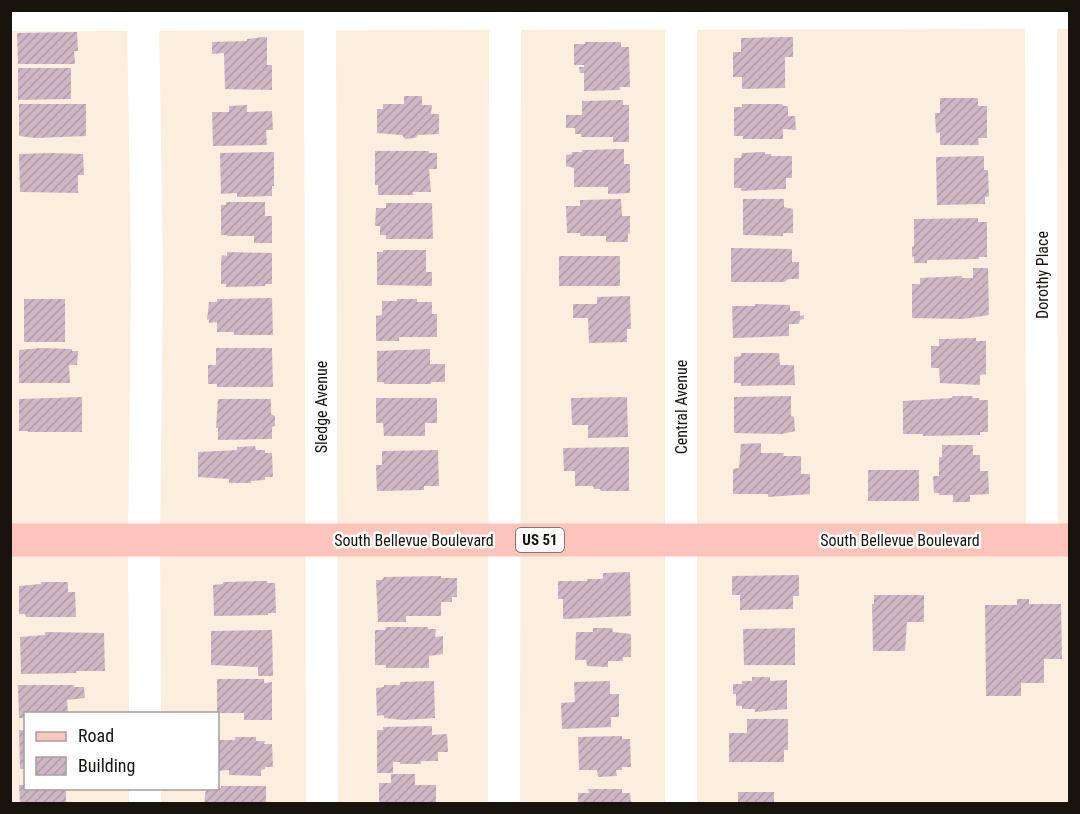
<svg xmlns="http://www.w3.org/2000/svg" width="1080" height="814" viewBox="0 0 1080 814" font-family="'Roboto Condensed',sans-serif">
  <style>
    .building { fill: url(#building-hatch) }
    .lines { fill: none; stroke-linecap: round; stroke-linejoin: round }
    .minor { stroke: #fff; stroke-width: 32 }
    .major { stroke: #fdc4bb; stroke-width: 33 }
    .labels { text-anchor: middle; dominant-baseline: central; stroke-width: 5; stroke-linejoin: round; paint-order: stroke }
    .shield { fill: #fff; stroke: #5e5a56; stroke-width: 1.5 }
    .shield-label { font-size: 15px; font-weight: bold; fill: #19130d }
    .street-label { font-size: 16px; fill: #19130d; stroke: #fff }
  </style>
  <defs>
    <pattern id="building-hatch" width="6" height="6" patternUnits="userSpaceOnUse" patternTransform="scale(1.5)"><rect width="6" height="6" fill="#ceb6c4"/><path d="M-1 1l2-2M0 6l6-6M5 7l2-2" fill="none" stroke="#b09ca7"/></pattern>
  </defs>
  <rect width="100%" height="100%" fill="#fceede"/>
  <g class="building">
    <path d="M77,32l1,19h-4l1,13h-57l-1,-31z"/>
    <path d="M264,37h3v28h5v25l-47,-1 -1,-36 -12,1v-12l35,-1v-2z"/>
    <path d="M793,37v20h-8v31l-43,1v-12h-9v-25h8v-14z"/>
    <path d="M585,42h36v5h8l1,40h-10v3l-36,1v-18h-4l-1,-6h5v-2h-10v-21h11z"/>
    <path d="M18,68h53v31l-53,1z"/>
    <path d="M404,96h18v9h10l-1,9h8v20l-21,1 -3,3 -10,1 -3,-4 -25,-2v-24h6v-5h21z"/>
    <path d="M940,98h38v8h9v32h-9l1,7h-39v-13l-4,1 -1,-20h5z"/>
    <path d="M623,100v5h6v37h-16v-5h-32v-3h-6v-6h-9v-13h16v-14z"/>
    <path d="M19,104h67v32l-50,2 -17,-2z"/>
    <path d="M742,104h40l1,2h5v10h7l1,14 -13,-1v10h-40v-3h-9v-29h8z"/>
    <path d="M247,105v7l25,-1 1,19h-7l1,15 -54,1 -1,-34h17v-6z"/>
    <path d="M624,149v15h6v29l-22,1v-7h-34v-19l-8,-2v-11l6,-1v-2h10v-2z"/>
    <path d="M375,151h54v2h8v16h-8l2,23h-18v3h-35v-10h-3z"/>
    <path d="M274,152v34h-2v10l-35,1v-4l-16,1 -1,-41z"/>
    <path d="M765,152v2h6v2h21v22h-6v11l-45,2v-3h-7v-30h7l1,-5z"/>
    <path d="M52,153l31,1 1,21h-6v18l-58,-1 -1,-38z"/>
    <path d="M984,156v14h4l1,26 -4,1v7l-48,1 -1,-48z"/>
    <path d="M621,199l1,17h8v18l-2,-1v9h-22v-6h-26v-3h-13l-1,-27h14v-6z"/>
    <path d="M743,199h41v8l9,2v24h-10v3l-40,-1z"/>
    <path d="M226,202h39v14h7v27h-18v-7h-27v-1h-6v-30h5z"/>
    <path d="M386,203h46l1,36h-47v-4h-6v-9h-5l1,-18h10z"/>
    <path d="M978,218v4h9v35h-8v2l-52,1v3h-13v-7l-2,1v-10l2,-1v-27z"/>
    <path d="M731,248l61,1v13h7v17h-10l-5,3h-53z"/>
    <path d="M383,250h43v22h6v14l-55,-1v-33h6z"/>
    <path d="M227,252l45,1v31h-7v2l-39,1v-3h-5v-23l1,-6 5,1z"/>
    <rect x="559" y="256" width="61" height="30"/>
    <path d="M973,268h15l1,47 -26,4 -51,-1v-34h8v-6l42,-2v2h11z"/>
    <path d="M630,296l1,33h-4v13l-38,1 -1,-25h-15v-14h24v-7z"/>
    <path d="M272,298l1,37h-39v-3h-17v-10l-8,1v-4l-2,1 2,-18h8v-3z"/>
    <rect x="24" y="299" width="41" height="43"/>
    <path d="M397,299h20v3h15v12h5v23h-38v4h-23v-25l6,-1v-14h15z"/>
    <path d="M755,304l35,1v6h10v5l4,-1v4l-4,1 -1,4h-10v12l-56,2 -1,-32h23z"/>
    <path d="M976,338v3h10v33l-6,1v10l-40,-2 -1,-15h-8v-22h8v-7z"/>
    <path d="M41,348l31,1v2h6l-1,14h-8l1,18h-51v-33z"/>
    <path d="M216,348h56l1,39h-56v-3h-9v-19h8z"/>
    <path d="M430,349v15h15v18h-14v2h-47v-2h-7v-31z"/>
    <path d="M741,353h38l1,12h14l1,20 -54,1v-3h-7v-26l7,-1z"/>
    <path d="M791,396v20l3,1 1,14 -13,3 -48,-1v-36z"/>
    <path d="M953,396h19l1,2h6v2h9v32h-8v3l-57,1v-2h-20v-33l49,-3z"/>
    <path d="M82,397v35h-54v-1h-9v-32z"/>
    <path d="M627,397l1,40 -40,1v-13h-16l-1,-27z"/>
    <path d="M376,398h61v25h-12v13h-41l-1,-13h-7z"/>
    <path d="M218,399h53v15l4,2v10l-3,1v12l-54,1v-12h-2z"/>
    <path d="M761,443v10h23l-1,3h18v18h9v20l-42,3v-3h-35v-25l6,-1 2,-24z"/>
    <path d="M942,445h31v10h7v16h8l1,23 -19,1v7h-17v-7h-14v-2h-5l-1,-17h6v-19h3z"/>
    <path d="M255,446l1,4h9v3h7l1,24h-8v3l-14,1v2h-22v-4l-31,-2v-25l39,-2v-3z"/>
    <path d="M629,447v44h-28l-1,-2h-6l-1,-3h-18v-15h-11l-1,-23z"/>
    <path d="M438,450l1,36h-15v4l-47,1 -1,-26h6v-14z"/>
    <rect x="868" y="470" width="51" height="31"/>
    <path d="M630,572l1,44 -68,3v-20h-5v-18h29v-2h16v-6z"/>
    <path d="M799,575v21h-6v13l-53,1v-15h-8v-19z"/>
    <path d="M441,576v2h16v19h-5v5h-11v14h-35v6h-28l-2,-42h6l2,-3z"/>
    <path d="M267,581v2h8l1,30h-8v2l-54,1 -1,-31 10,-1v-2z"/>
    <path d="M41,582h27v10h7l1,25h-50l-1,-3h-6v-28l22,-2z"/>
    <path d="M874,595h50v27h-17l-2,29h-32l-1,-47h2z"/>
    <path d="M1017,599h12v5h32l1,55h-18v24h-23v13h-35l-1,-91h32z"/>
    <path d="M386,627h42v2h8l-1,8 8,-1v18l-14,2v12h-43v-3h-11v-35h10z"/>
    <path d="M593,628h19l1,4 18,2v23h-8v4h-15v6l-21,-1 -1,-6h-11l1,-28h17z"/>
    <path d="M795,628v37h-51l-1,-36z"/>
    <path d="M272,630l1,46h-15v-9l-47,-2v-34z"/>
    <path d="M45,632l59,1 1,38h-29v2l-55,1 -1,-37 25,-2z"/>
    <path d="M752,677h18v4l17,-1v29l-32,3v-3h-13v-3h-6v-12h-3v-10h9v-3h10z"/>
    <path d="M217,679h47v4l8,-1v38h-28v-7h-27z"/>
    <path d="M434,681l1,37 -32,2 -19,-2v-3l-7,1 -1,-28 8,-1v-2h16v-3z"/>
    <path d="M610,681v13h9v23h-8v10l-49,2 -1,-26 14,-1 -1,-20z"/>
    <path d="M18,685h56v2h10l1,11 -18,2 1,14h-42v4h-7z"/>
    <path d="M747,719h41v31h-4v12h-55v-29h18z"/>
    <path d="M432,726v9l15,-1 1,18h-10v9h-17v3h-21v-2h-7v11h-16v-43h6v-3z"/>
    <path d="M19,730h7v39h-6z"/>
    <path d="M622,736v3h8l1,28h-9v3h-6l1,6 -19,1 -1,-7h-18l-1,-33z"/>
    <path d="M235,737h21v4h9l-1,3h8l1,23h-8v2l-4,1v6l-32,-1v-5l-11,1v-31h17z"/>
    <path d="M391,774h24v11h21v19h-57v-21h12z"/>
    <path d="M19,785h7v3h40v16l-46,-1z"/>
    <path d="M221,786h45v18h-62l2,-16h15z"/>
    <path d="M588,789h34v4h8l1,11h-53v-11h11z"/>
    <rect x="738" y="792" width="36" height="12"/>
  </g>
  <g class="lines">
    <g class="minor">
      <path d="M320,10l2,794"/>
      <path d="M681,10v794"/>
      <path d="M1041,10l1,530"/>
      <path d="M10,15l1060,-2"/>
      <path d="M143,15l4,259 -3,266 1,174"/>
      <path d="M145,804v-16"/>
      <path d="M504,804l1,-789"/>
    </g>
    <path class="major" d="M10,540h1060"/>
  </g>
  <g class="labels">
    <rect class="shield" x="516" y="528" width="48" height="24" rx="4.5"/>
    <g class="shield-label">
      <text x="540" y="540">US 51</text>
    </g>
    <g class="street-label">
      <text transform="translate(1042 275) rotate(-90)">Dorothy Place</text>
      <text transform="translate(321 407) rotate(-90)">Sledge Avenue</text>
      <text transform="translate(681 407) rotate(-90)">Central Avenue</text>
      <text x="414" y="540">South Bellevue Boulevard</text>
      <text x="900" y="540">South Bellevue Boulevard</text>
    </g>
  </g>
  <rect width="1080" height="814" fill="none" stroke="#19130d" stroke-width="24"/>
  <rect x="24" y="712" width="195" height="78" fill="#ffffff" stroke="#a3a19e" stroke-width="1.5"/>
  <rect x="36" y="732" width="30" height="9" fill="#fdc4bb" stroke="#a3a19e" stroke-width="1.5"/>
  <text x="78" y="742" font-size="18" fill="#19130d">Road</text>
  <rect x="36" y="757" width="30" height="18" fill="url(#building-hatch)" stroke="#a3a19e" stroke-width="1.5"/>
  <text x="78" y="772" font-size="18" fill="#19130d">Building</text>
</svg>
